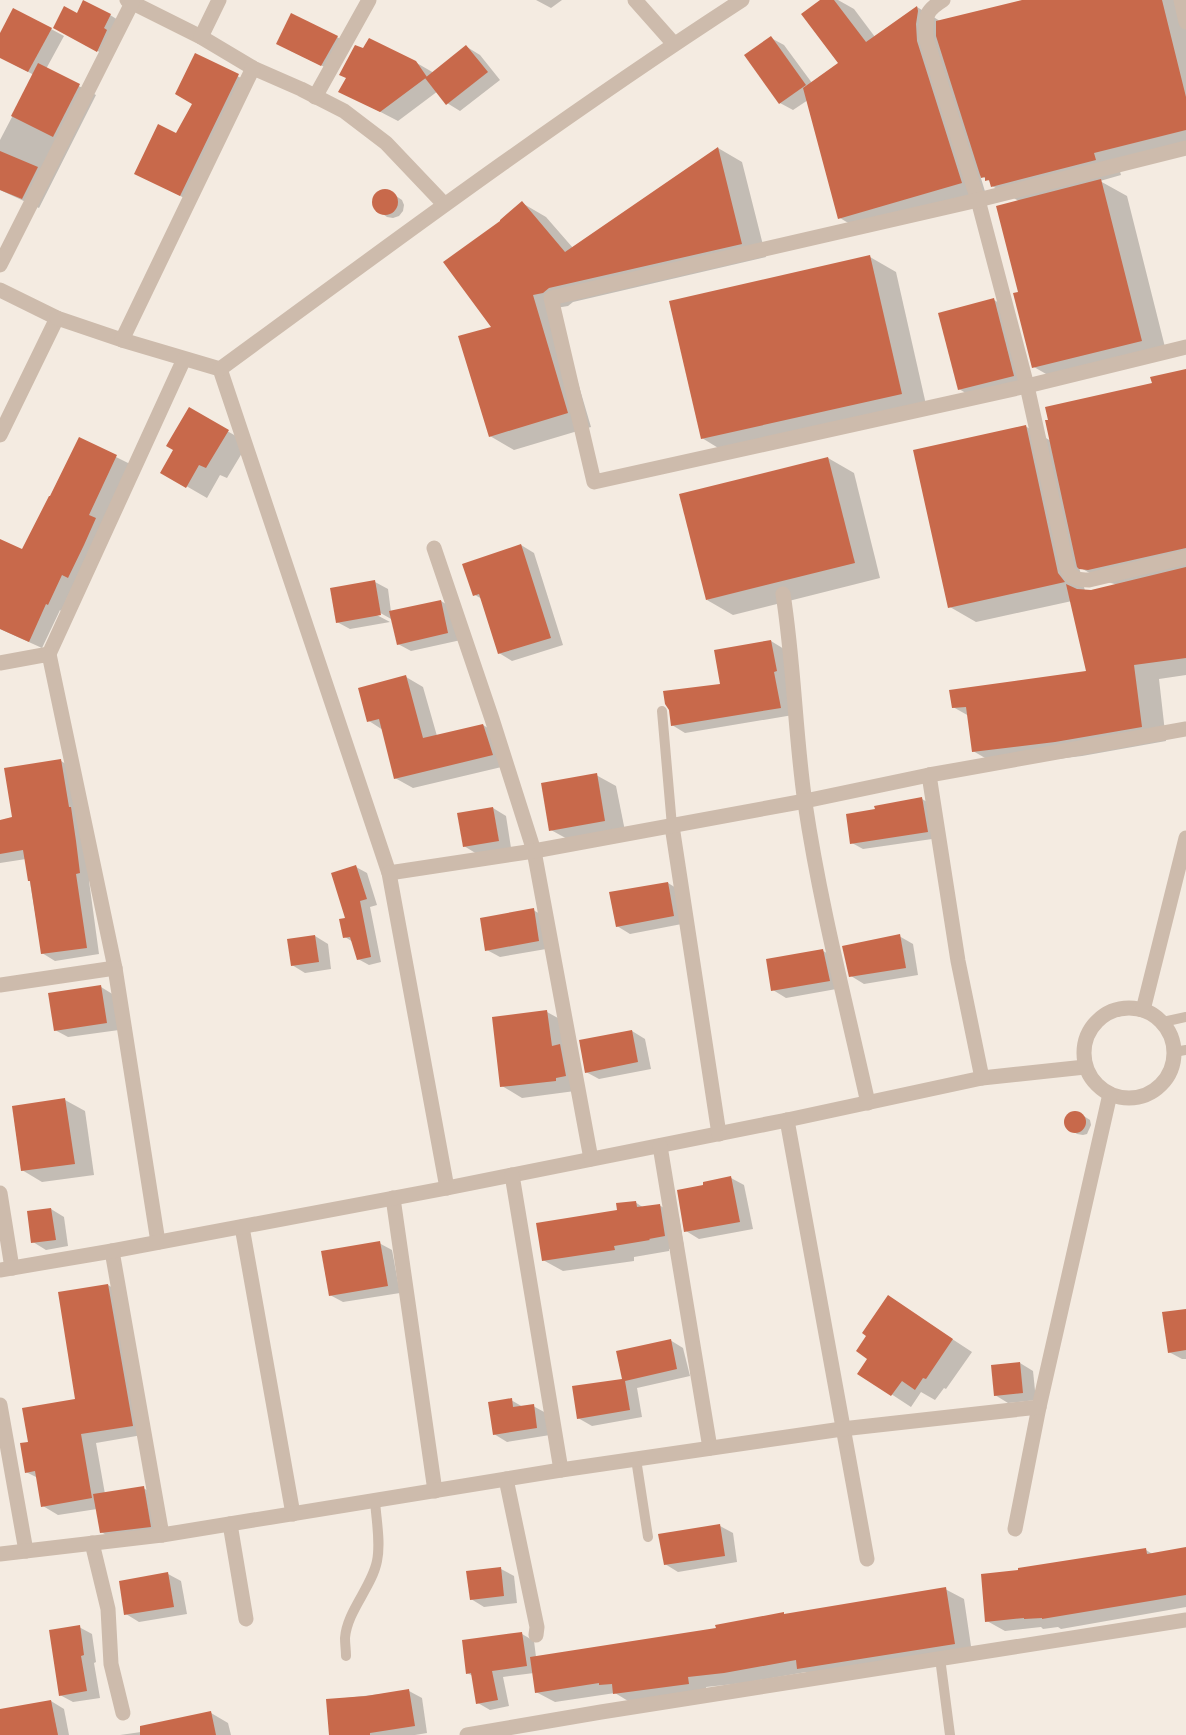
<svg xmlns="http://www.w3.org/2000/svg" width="1186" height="1735" viewBox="0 0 1186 1735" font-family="'Work Sans',sans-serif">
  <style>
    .shadow { fill: #0003; fill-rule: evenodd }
    .building { fill: #c8694b }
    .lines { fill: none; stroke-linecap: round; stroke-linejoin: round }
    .lane { stroke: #cdbbac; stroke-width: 10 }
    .street { stroke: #cdbbac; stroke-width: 15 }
  </style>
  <rect width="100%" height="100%" fill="#f4ebe1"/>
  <g class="shadow">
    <path d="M536,0h26l-11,8z"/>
    <path d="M822,0h16l16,9 21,28 42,-30 23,14 88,-21h156l2,8v143l-67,17 2,7 -21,6 27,15 40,159 -107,27 -26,-15 -14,-74 -1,-92 -27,-15 -1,-4 -11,-7 7,23 -122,35 -25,-15 -32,-118 -15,10 -13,-7 -9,-65 13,7 28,38 28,-20z"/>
    <path d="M77,15h33l13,8 -13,35 -55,-31z"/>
    <path d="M51,29l13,7 -18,33 50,26 -57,113 -39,-18v-50l34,-65 -34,-18v-21z"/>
    <path d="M337,37l13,8 -15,27 -44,-21z"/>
    <path d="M467,47l13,8 20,25 -40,31 -13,-8 -9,-12 -40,30 -58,-30 75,-29 19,11z"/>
    <path d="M195,55l56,28 -57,120 -45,-23 28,-45 17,-32z"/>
    <path d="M718,148l24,14 24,95 -193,45 -5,4 -12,2 35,119 -77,23 -24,-14 3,-109 29,-124 24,14 27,31z"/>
    <path d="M384,191l6,1 12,8 2,5 -1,6 -4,5 -6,2 -6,-1 -11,-8 -2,-6 1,-6 4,-4z"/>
    <path d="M870,257l26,15 31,137 -199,45 -26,-16z"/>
    <path d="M994,300l19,11 20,76 -54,14 -20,-12z"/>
    <path d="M1186,371v304l-27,4 7,62 -84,15 -83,10 -26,-15 -4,-35 -16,-9 135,-35 -16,-71 -96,21 -26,-15 75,-181 26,15 102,-57zM1079,567l25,14 14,4 -27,6h-6z"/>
    <path d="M189,409l59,34 -21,35 -7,-3 -13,23 -45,-26 13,-23z"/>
    <path d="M80,439l50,25 -69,147 -1,-1 -18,38 -42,-19v-88l22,10z"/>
    <path d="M828,458l26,15 26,105 -147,37 -26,-15z"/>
    <path d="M521,545l13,8 29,92 -51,16 -13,-8 -17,-54 -7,-4z"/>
    <path d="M375,582l13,7 3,23 50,-11 13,8 7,31 -50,11 -13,-7 -5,-24 -18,-10 -2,3 17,9 -40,7 -13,-7z"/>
    <path d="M771,641l13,8 9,66 -108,18 -13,-8 -1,-16 51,-24z"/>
    <path d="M406,677l17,10 14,49 46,-11 18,11 9,29 -97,23 -18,-10 -12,-48 -14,-9z"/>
    <path d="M61,761l13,8 18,111 -3,1 10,73 -44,7 -13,-8 -16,-94 -26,4v-42l13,-2z"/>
    <path d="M596,775l20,11 9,45 -54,10 -20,-11z"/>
    <path d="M922,799l12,7 5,32 -76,11 -11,-6 25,-33z"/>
    <path d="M493,808l13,8 5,32 -34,6 -13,-8z"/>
    <path d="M356,867l11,6 10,32 -7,2 11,55 -12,3 -11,-6 -5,-17 -8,-5z"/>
    <path d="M668,883l13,8 6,32 -57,11 -13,-8z"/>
    <path d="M533,910l13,7 6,31 -52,9 -13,-7z"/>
    <path d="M315,936l13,8 3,25 -26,4 -13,-8z"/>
    <path d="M899,936l14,8 5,31 -54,9 -13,-8z"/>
    <path d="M823,951l13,7 6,30 -56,10 -13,-8z"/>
    <path d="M101,987l13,8 5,35 -51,7 -13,-7z"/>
    <path d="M547,1012l20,11 8,68 -53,7 -20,-12z"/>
    <path d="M632,1031l13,8 6,30 -52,10 -13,-7z"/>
    <path d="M65,1100l20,11 9,64 -52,7 -20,-12z"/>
    <path d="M1074,1112l5,1 11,7 1,5 -4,9 -4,1 -6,-1 -10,-7 -2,-5 1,-4z"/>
    <path d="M731,1178l13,7 9,44 -54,10 -13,-8 19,-45z"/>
    <path d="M635,1202l9,6 15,-3 20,12 5,30 -15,2v2l-35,6v4l-71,10 -20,-11 76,-49z"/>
    <path d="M51,1209l13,8 4,29 -22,4 -13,-8z"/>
    <path d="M379,1243l13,7 8,43 -57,9 -13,-7z"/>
    <path d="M108,1285l15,9 25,140 -52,9 9,51 38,-6 13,7 7,38 -49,6 -13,-7 -4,-23 -39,6 -15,-9 -5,-28 -12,-6 4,-29 47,-43z"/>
    <path d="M888,1297l84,55 -26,37 -2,-1 -9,12 -14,-8 -10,15 -52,-34 10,-15z"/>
    <path d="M1186,1311v48h-4l-13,-7z"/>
    <path d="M670,1340l13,8 7,28 -53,12 5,29 -50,9 -14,-8z"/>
    <path d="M1020,1363l13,8 3,29 -28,3 -13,-8 -2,-29z"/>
    <path d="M511,1400l12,7 10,-1 13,7 4,22 -43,7 -13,-8z"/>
    <path d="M720,1526l13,7 4,29 -59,10 -13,-8z"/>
    <path d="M1186,1549v58l-125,22 -3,-2 -15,2 -2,-2 -36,4 -18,-10 159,-71 8,5z"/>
    <path d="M501,1569l13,7 3,27 -33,4 -13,-8z"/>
    <path d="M168,1574l13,7 6,33 -48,8 -13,-8z"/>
    <path d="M945,1589l19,10 8,54 -155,25 -11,-6 -63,11 -37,4 1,7 -74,10 -18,-11 -60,9 -19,-10 -2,-19 -31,4 6,29 -19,4 -12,-7 -5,-27 -6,-3 55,-39 12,7 2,16 182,-28 66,-15 2,1z"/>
    <path d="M79,1627l13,7 4,28 -2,1 6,35 -27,4 -13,-7z"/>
    <path d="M409,1691l13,7 5,35 -12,2h-84l-4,-35z"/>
    <path d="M51,1701l13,8 5,26h-66l-3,-25z"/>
    <path d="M211,1713l17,10 3,12h-111l21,-3 -1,-5z"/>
  </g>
  <g class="building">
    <path d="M83,0l28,14 -7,14 3,2 -10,22 -44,-24 11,-22 13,7z"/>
    <path d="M820,0h14l32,42 51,-36 1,5 -2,13 1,17 45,142 -124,36 -35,-131 35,-25 -37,-49z"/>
    <path d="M1022,0h140l24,97v33l-92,23 2,7 -105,27 -2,-7 -4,1v-4l-4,1 -45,-142v-15z"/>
    <path d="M13,8l39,20 -24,44 -28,-14v-25z"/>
    <path d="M291,13l47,23 -17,30 -45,-22z"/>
    <path d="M771,36l35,49 -27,19 -35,-49z"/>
    <path d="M369,38l47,23 11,16 -47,35 -42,-20 8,-14 -7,-3 16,-30 8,3z"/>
    <path d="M466,45l22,27 -42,33 -21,-27z"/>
    <path d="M195,53l44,21 -59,122 -46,-22 24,-50 18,9 16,-29 -17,-10z"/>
    <path d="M38,63l42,21 -27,53 -42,-21z"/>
    <path d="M718,147l24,97 -193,44 -6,5 -10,2 35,118 -79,24 -31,-101 33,-9 -48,-65 57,-41v-1l22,-19 43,51z"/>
    <path d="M0,151l38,16 -16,32 -22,-9z"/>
    <path d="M1101,179l41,162 -110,27 -19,-75 5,-1 -22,-86z"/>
    <circle cx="385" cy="202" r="13"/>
    <path d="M870,255l32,139 -201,45 -32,-138z"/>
    <path d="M994,298l20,78 -56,14 -20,-77z"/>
    <path d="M1186,369v179l-98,22 -9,-1 -2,-2 -32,-147h3l-3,-13 107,-24 -2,-6z"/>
    <path d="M189,407l40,23 -23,38 -7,-3 -13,23 -26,-15 13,-23 -7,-4z"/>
    <path d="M1026,425l32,148 7,9 -117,26 -35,-158z"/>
    <path d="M79,437l38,18 -28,60 7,3 -12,27 -16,33 -6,-3 -14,30 -2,-1 -17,38 -29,-13v-90l22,10 27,-53h1z"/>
    <path d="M828,457l27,106 -149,37 -27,-106z"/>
    <path d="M521,544l30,94 -53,16 -19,-60 -6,2 -11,-32z"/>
    <path d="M1186,567v91l-52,7 8,62 -87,15 -83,10 -6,-45 -14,1 -3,-18 137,-19 -20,-87 11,5 14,1z"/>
    <path d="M375,580l6,35 -45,8 -6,-35z"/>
    <path d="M441,600l7,33 -51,12 -8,-34z"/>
    <path d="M771,640l6,31 -3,1 7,36 -110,18 -2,-16 -4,-6 -2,-13 57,-7 -6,-34z"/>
    <path d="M406,675l17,63 60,-14 10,31 -99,24 -15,-60 -12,3 -9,-34z"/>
    <path d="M61,759l8,48h2l5,34 4,32 -4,1 11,74 -46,6 -11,-73h-2l-5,-31 -23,4v-34l12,-3 -8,-49z"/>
    <path d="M597,773l8,48 -56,10 -8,-48z"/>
    <path d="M922,797l6,35 -78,12 -4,-30 29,-5 -1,-3z"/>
    <path d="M493,807l6,34 -36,6 -6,-34z"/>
    <path d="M356,865l11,34 -7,2 11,56 -14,3 -7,-23 -7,1 -4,-19 6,-1 -14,-45z"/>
    <path d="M668,882l6,34 -58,11 -7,-35z"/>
    <path d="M534,908l5,33 -54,10 -5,-33z"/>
    <path d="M900,934l6,34 -57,9 -7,-31z"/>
    <path d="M315,935l4,27 -28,4 -4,-27z"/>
    <path d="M823,949l7,32 -59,10 -5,-32z"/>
    <path d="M101,985l6,38 -53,8 -6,-38z"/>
    <path d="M547,1010l5,36 8,-2 6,32 -10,2v3l-56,6 -8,-70z"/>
    <path d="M632,1030l6,32 -53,11 -6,-33z"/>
    <path d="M65,1098l10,66 -54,7 -9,-65z"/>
    <circle cx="1075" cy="1122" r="11"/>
    <path d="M731,1176l9,46 -56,10 -7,-42 26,-5v-3z"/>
    <path d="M636,1201l1,6 23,-3 5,32 -16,3 1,1 -36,6 1,4 -73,11 -6,-38 81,-13 -1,-7z"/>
    <path d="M51,1208l5,32 -25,3 -4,-32z"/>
    <path d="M380,1241l8,45 -59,10 -8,-45z"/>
    <path d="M108,1284l25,142 -52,8 11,64 -51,9 -6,-36 -10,2 -5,-30 8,-1 -6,-34 53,-9 -17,-107z"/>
    <path d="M888,1295l65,44 -27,40 -3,-1 -8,12 -13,-9 -11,15 -34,-22 10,-15 -11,-8 10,-15 -4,-3z"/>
    <path d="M1186,1309v41l-18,3 -6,-41z"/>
    <path d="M671,1339l6,30 -52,12 5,29 -53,9 -5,-33 50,-7 -6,-28z"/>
    <path d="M1020,1362l3,31 -29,3 -3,-31z"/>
    <path d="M512,1398l1,9 21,-3 3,24 -44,7 -5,-33z"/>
    <path d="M144,1486l7,41 -51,6 -7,-39z"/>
    <path d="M720,1524l5,32 -61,9 -6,-31z"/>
    <path d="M1186,1547v48l-144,24v-1l-18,1v-1l-39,4 -4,-48 37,-4v-2l128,-20 1,6z"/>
    <path d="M501,1567l3,29 -34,4 -4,-29z"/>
    <path d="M168,1572l6,35 -50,8 -5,-34z"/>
    <path d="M946,1587l9,57 -158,25 -1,-9 -72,13 -36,4 1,7 -76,10 -1,-10 -13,1v-2l-64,10 -5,-36 186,-29 -1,-3 69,-13v2z"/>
    <path d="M80,1625l4,30 -3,1 6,35 -28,5 -10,-66z"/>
    <path d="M522,1632l5,34 -35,5 6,29 -22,4 -5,-31 -5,1 -4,-34z"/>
    <path d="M409,1689l6,37 -45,7v2h-41l-3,-36 40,-3z"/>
    <path d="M51,1700l7,35h-58v-26z"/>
    <path d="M211,1711l5,24h-76v-9z"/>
  </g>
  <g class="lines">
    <g class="lane">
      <path d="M662,711l10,115"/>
      <path d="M1163,1022l23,-5"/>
      <path d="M1174,1052l12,-2"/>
      <path d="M636,1459l12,78"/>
      <path d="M346,1656c0,-6 -1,-12 -1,-18 2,-27 27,-51 32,-77 4,-19 -1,-42 -2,-61"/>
      <path d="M940,1658l10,77"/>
    </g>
    <g class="street">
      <path d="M127,0l74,37 52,31 48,21 43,22 42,32 58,61"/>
      <path d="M635,0l39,44"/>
      <path d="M943,0c-19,12 -17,16 -17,38l52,162 49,186 41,185c5,8 11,9 21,9l97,-23"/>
      <path d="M1181,0l5,22"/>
      <path d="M201,37l18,-37"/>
      <path d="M315,97l54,-97"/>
      <path d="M1186,148l-208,52 -427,98 43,184 433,-96 159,-39"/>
      <path d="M0,265l132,-262"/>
      <path d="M0,290l57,28 -57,117"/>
      <path d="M57,318l65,22 98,29 169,504 58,315 340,-68 195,-42 103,-11"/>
      <path d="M122,340l131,-272"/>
      <path d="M220,369c172,-126 343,-253 522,-369"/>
      <path d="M434,548l58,171 42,132 57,308"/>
      <path d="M783,594c11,69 12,140 22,209 15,101 41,201 63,300"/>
      <path d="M49,654l135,-295"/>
      <path d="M0,663l49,-9 66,314 -115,17"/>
      <path d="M929,775l29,186 24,117"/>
      <path d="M672,826l47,308"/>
      <path d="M389,873l145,-22 271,-50 124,-26 257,-46"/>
      <path d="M115,968l43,274"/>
      <circle cx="1129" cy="1053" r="45"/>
      <path d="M1143,1010l43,-172"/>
      <path d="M787,1120l80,439"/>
      <path d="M660,1146l50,302"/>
      <path d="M512,1175l49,295"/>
      <path d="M0,1193l12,75"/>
      <path d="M393,1198l42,293"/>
      <path d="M242,1227l51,287"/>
      <path d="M112,1251l50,284"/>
      <path d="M0,1270l112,-19 335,-63"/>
      <path d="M0,1405l26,146"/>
      <path d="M506,1479l31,148 -1,8"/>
      <path d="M230,1524l16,95"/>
      <path d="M1015,1529l24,-122"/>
      <path d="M92,1543l16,66 3,55 12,49"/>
      <path d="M0,1554l162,-19 399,-65 281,-41 197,-22 71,-313"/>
      <path d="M467,1735l134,-23 585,-92"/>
    </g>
  </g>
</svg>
